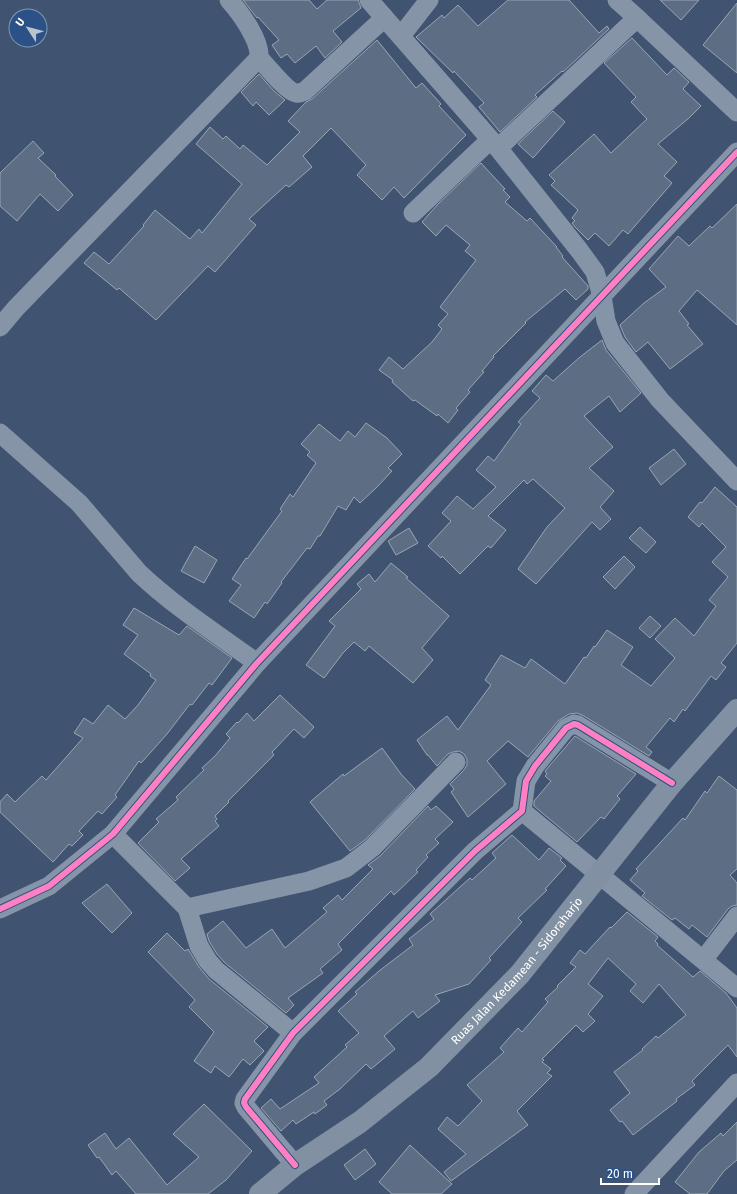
<svg xmlns="http://www.w3.org/2000/svg" width="737" height="1194" viewBox="0 0 737 1194" font-family="'Fira Sans',sans-serif">
  <style>
    .building { fill: #5d6d83; stroke: #99a5b5 }
    .lines { fill: none; stroke-linecap: round; stroke-linejoin: round }
    .street { stroke: #8694a7; stroke-width: 19 }
    .secondary { stroke: #8190a2; stroke-width: 22 }
    .cycleway-casing { stroke: #2b5186; stroke-width: 8 }
    .cycleway { stroke: #ff80c0; stroke-width: 6 }
    .labels { text-anchor: middle; dominant-baseline: central; stroke-width: 3; stroke-linejoin: round; paint-order: stroke }
    .street-label { font-size: 12px; fill: #fff; stroke: #2b5186 }
  </style>
  <rect width="100%" height="100%" fill="#405471"/>
  <g class="building">
    <path d="M243,0h66l8,9 10,-9h31l3,8 -28,23 9,11 -17,16 -9,-12 -21,17 -8,-9 -6,4 -9,-13 7,-5 -21,-23 -1,1z"/>
    <path d="M508,0h61l30,33 8,-7 2,3 -46,43 -1,-1 -27,24 2,2 -37,35 -21,-25 5,-4 -30,-32 -1,2 -37,-36 26,-22 2,3 14,-13 20,21z"/>
    <path d="M660,0h39l-18,20z"/>
    <path d="M737,3v70l-34,-28z"/>
    <path d="M632,38l35,37 7,-7 15,14 -6,7 18,17 -12,12 -31,26 19,18 -13,14 8,7 -44,51 -5,-4 -14,16 -14,-13 -7,7 -13,-13 -3,-4 3,-2 -3,-3 6,-8 -27,-25 4,-4 -6,-6 45,-41 17,19 36,-34 -16,-17 5,-5 -32,-34z"/>
    <path d="M377,40l39,48 6,-5 19,21 -2,2 27,29 -62,63 -10,-11 -12,13 -25,-25 9,-10 -35,-37 -28,28 9,11 -23,20 -3,-2 -37,34 7,6 -41,47 -7,-6 -52,54 -37,-32 -2,2 -33,-27 10,-11 15,12 35,-38 -1,-1 12,-15 35,29 9,-10 3,4 40,-49 -46,-40 14,-17 13,12 3,-3 14,13 3,-4 24,20 33,-33 -12,-11 18,-19 6,-3z"/>
    <path d="M259,74l15,17 11,9 -16,15 -13,-13 -3,4 -12,-14z"/>
    <path d="M553,111l12,11 -32,36 -15,-14z"/>
    <path d="M33,141l11,12 -6,5 18,17 -1,1 18,19 -15,16 -18,-17 -23,27 -17,-15v-33z"/>
    <path d="M481,163l24,26 -2,1 7,7 -5,5 22,19 3,-3 27,29h-1l7,9 -1,1 26,29v3l-12,11 -11,-11 -40,33 1,1 -33,33 1,1 -12,14 2,1 -16,18 2,2 -14,16 2,2 -10,13 -10,-9 -1,2 -22,-16 -2,1 -21,-19 1,-2 -14,-10 10,-13 14,12 29,-27 10,-13 -4,-4 10,-11 -8,-7 36,-47 -11,-9 5,-6 -24,-20 -10,11 -14,-14 17,-19z"/>
    <path d="M737,204v121l-40,-35 -18,21 10,13 -2,1 16,19 -33,25 -22,-27 -12,10 -11,-15 -5,-12 24,-22 22,-16 -17,-18 29,-33 11,10 21,-20 2,2z"/>
    <path d="M602,340l4,10 35,43 -21,19 -11,-16 -25,20 29,31 -24,21 25,23 -14,16 11,12 -11,11 -8,-8 -56,62 -18,-15 29,-42 18,-19 -32,-29 -6,5 -3,-4 -36,36 18,14 -15,18 -3,-2 -28,28 -18,-18 -1,2 -13,-12 23,-25 -9,-8 15,-17 16,13 23,-22 -20,-17 12,-14 6,5 27,-37 -3,-2 22,-24 -8,-7 14,-16 7,6 27,-24z"/>
    <path d="M366,423l21,15 15,16 -14,14 4,3 -15,16 -17,16 -6,-6 -8,13 -8,-4 -18,30h-2l-8,13 -3,-1 -26,34 1,1 -15,21 -2,-2 -11,16 -25,-17 12,-16 -9,-6 14,-21 1,1 35,-48 -2,-2 10,-15 3,3 23,-34 -9,-8 3,-3 -9,-8 18,-20 21,17 8,-10 7,6z"/>
    <path d="M674,449l12,15 -25,21 -12,-17z"/>
    <path d="M715,487l22,20v136l-16,20 5,4 -10,13 -5,-4 -26,35 -2,-2 -9,13 -4,-4 -24,29 6,5 -3,4 -65,-40 -7,-3 -8,1 -11,7 -30,36 -20,-16 -21,20 19,23 -38,33 -17,-25 3,-3 -4,-5 14,-14 3,-5v-6l-3,-5 -5,-3 -6,1 -5,2 -11,12 -9,-11h-1l-10,-15 30,-24 11,14 33,-45 -6,-5 16,-25 24,13 6,-9 34,25 19,-27 2,1 8,-12 1,1 12,-17 26,17 -12,18 30,21 24,-28 -20,-19 20,-21 19,18 22,-30 -7,-6 19,-23 -16,-15 14,-15 -24,-24 -3,4 -11,-10 12,-15 2,1z"/>
    <path d="M640,527l16,15 -10,11 -17,-15z"/>
    <path d="M409,528l9,15 -22,12 -8,-14z"/>
    <path d="M195,546l22,14 -13,23 -23,-12z"/>
    <path d="M624,556l11,11 -20,22 -12,-12z"/>
    <path d="M391,563l17,14 -2,1 43,38 -27,32 11,12 -20,23 -44,-37 -4,5 -11,-9 -11,11 -19,25 -18,-13 29,-39 -6,-5 32,-32 -4,-5 12,-10 6,8z"/>
    <path d="M134,608l45,27 8,-9 45,32 -20,27 -3,-2 -17,22 -2,-1 -23,30 -16,18 -10,11 -2,-2 -24,34 2,2 -15,17 -4,-3 -19,20 4,4 -11,11 -3,-2 -16,18 -53,-50v-10l7,-8 8,8 27,-26 4,4 37,-42 -9,-5 10,-15 9,6 15,-19 17,14 13,-14 18,-25 -6,-4 1,-2 -27,-20 14,-19 -15,-10z"/>
    <path d="M650,616l11,10 -11,12 -11,-10z"/>
    <path d="M280,695l34,32 -10,11 -10,-9 -22,23 2,3 -46,46 1,1 -14,14 2,3 -2,2 4,5 -38,33 9,9 -15,13 -37,-38 21,-21 -3,-3 22,-19 -2,-3 28,-27 -2,-2 13,-12 15,-18 -4,-4 11,-12 1,1 9,-10 7,8z"/>
    <path d="M575,736l61,38 -19,22 3,3 -16,20 -3,-2 -24,25 -43,-36v-5l17,-20 -6,-5 2,-2 -2,-3z"/>
    <path d="M382,748l19,26 14,15 -50,51 -15,11 -40,-49 33,-28 1,2z"/>
    <path d="M719,776l18,14v79l-7,6 7,8v22l-5,1 -4,3 -21,28 -15,-12 -3,4 -14,-11 -3,2 -30,-24 3,-3 -15,-13 8,-9 -2,-2 47,-51 2,2 20,-29 2,2z"/>
    <path d="M428,806l3,4 5,-4 17,16 -18,17 4,4 -13,12 2,2 -12,13 2,2 -24,23 -3,-4 -53,53 4,6 -22,19 3,4 -35,25 6,7 -8,8 -62,-51 -7,-8 -8,-13 -2,-7 16,-13 23,27 26,-19 13,19 42,-36 -4,-4 15,-13 4,5 31,-31 -5,-4 12,-9z"/>
    <path d="M512,835l27,25 10,-12 13,10 -2,2 6,6 -21,23 2,1 -29,28 4,4 -33,36 2,2 -22,24 -34,11 5,6 -22,17 -5,-7 -29,25 11,13 -24,20 -5,-5 -26,25 -16,12 3,4 -12,9 -1,-2 -18,12 -3,-4 -12,11 -20,-23 10,-9 9,10 39,-26 -5,-6 33,-30 -2,-2 14,-12 -21,-22 19,-17 -2,-2 24,-21 34,-26 -4,-6 25,-20 -4,-5 40,-36 2,2 24,-22 -4,-5z"/>
    <path d="M107,884l25,29 -20,20 -30,-30z"/>
    <path d="M627,912l31,25 -3,4 3,3 -1,1 36,32 7,-6 26,22 11,15v49l-9,-12 -36,36 3,4 -19,14 1,2 -44,34 -11,-14 -2,1 -10,-12 20,-17 -16,-21 29,-22 -1,-1 14,-13 2,2 28,-23 -27,-31 -16,19 -13,-12 6,-7 -28,-26 -20,26 15,12 -15,18 7,7 -12,11 -7,-7 -34,34 2,1 -2,2 9,7 -4,4 5,3 -35,35 11,14 -77,56 -7,-9 22,-18 -28,-25 9,-12 11,9 24,-25 -15,-16 37,-33 -4,-4 18,-20 4,4 26,-30 -3,-3 13,-12 -1,-1 19,-19 -6,-4 10,-13 5,4 25,-27 1,1z"/>
    <path d="M167,933l18,18 3,-2 11,18 10,12 59,48 -14,14 10,10 -14,14 -7,-6 -14,18 -14,-11 -4,7 -17,-12 20,-29 -25,-25 6,-7 -47,-48z"/>
    <path d="M204,1104l48,47 -26,29 -18,14h-72l-20,-23 -4,4 -13,-18 -2,1 -9,-13 17,-12 11,16 13,-11 38,47 32,-28 -26,-23z"/>
    <path d="M737,1122v38l-13,11 -17,23h-17l-15,-12 24,-30 22,-19 2,3z"/>
    <path d="M410,1145l42,39 -11,10h-49l-13,-12z"/>
    <path d="M365,1149l11,15 -21,16 -11,-15z"/>
  </g>
  <g class="lines">
    <g class="street">
      <path d="M229,0c11,12 32,41 30,58 7,7 28,34 37,35 3,1 6,-1 9,-2l75,-69 3,-6"/>
      <path d="M369,0l129,148 81,102 16,22 7,24 4,25 9,22 45,57 77,81"/>
      <path d="M617,0l20,18 100,94"/>
      <path d="M401,36l28,-36"/>
      <path d="M498,148l139,-130"/>
      <path d="M413,213l77,-73"/>
      <path d="M0,327l16,-19 243,-250"/>
      <path d="M0,433l79,70 60,70c36,34 78,61 118,90"/>
      <path d="M522,811l215,177"/>
      <path d="M113,834l74,74 12,38 9,15 8,9 77,63"/>
      <path d="M187,908l122,-27 37,-13 26,-20 84,-86"/>
      <path d="M0,909l49,-23 64,-52 144,-171 480,-511"/>
      <path d="M704,959l33,-43"/>
      <path d="M295,1165l-49,-58 -2,-4 1,-4 48,-66 182,-182 47,-40 4,-30 9,-15 31,-38 8,-4 4,1 94,58"/>
      <path d="M634,1194l103,-111"/>
    </g>
    <path class="secondary" id="s1" d="M260,1194l35,-29 65,-43 69,-55 91,-93 152,-191 65,-73"/>
    <g class="cycleway-casing">
      <g id="cycleway">
        <path d="M0,909l49,-23 64,-52 144,-171 480,-511"/>
        <path d="M295,1165l-49,-58 -2,-4 1,-4 48,-66 182,-182 47,-40 4,-30 9,-15 31,-38 8,-4 4,1 94,58"/>
      </g>
    </g>
    <use href="#cycleway" class="cycleway"/>
  </g>
  <g class="labels">
    <g class="street-label">
      <text stroke="none"><textPath href="#s1" startOffset="342">Ruas Jalan Kedamean - Sidoraharjo</textPath></text>
    </g>
  </g>
  <g transform="translate(28 28) rotate(306)"><circle r="19" fill="#2b5186" stroke="#8097b6"/>
  <path d="M0-3L7 15L0 10L-7 15Z" fill="#bcc3cd"/>
  <text y="-6" font-size="11" font-weight="bold" text-anchor="middle" fill="#ffffff">U</text>
  </g>
  <path d="M601 1178v6h58v-6" fill="none" stroke="#ffffff" stroke-width="2"/>
  <text x="607" y="1178" font-size="12" fill="#ffffff" stroke="#2b5186" stroke-width="3" paint-order="stroke">20 m</text>
</svg>
